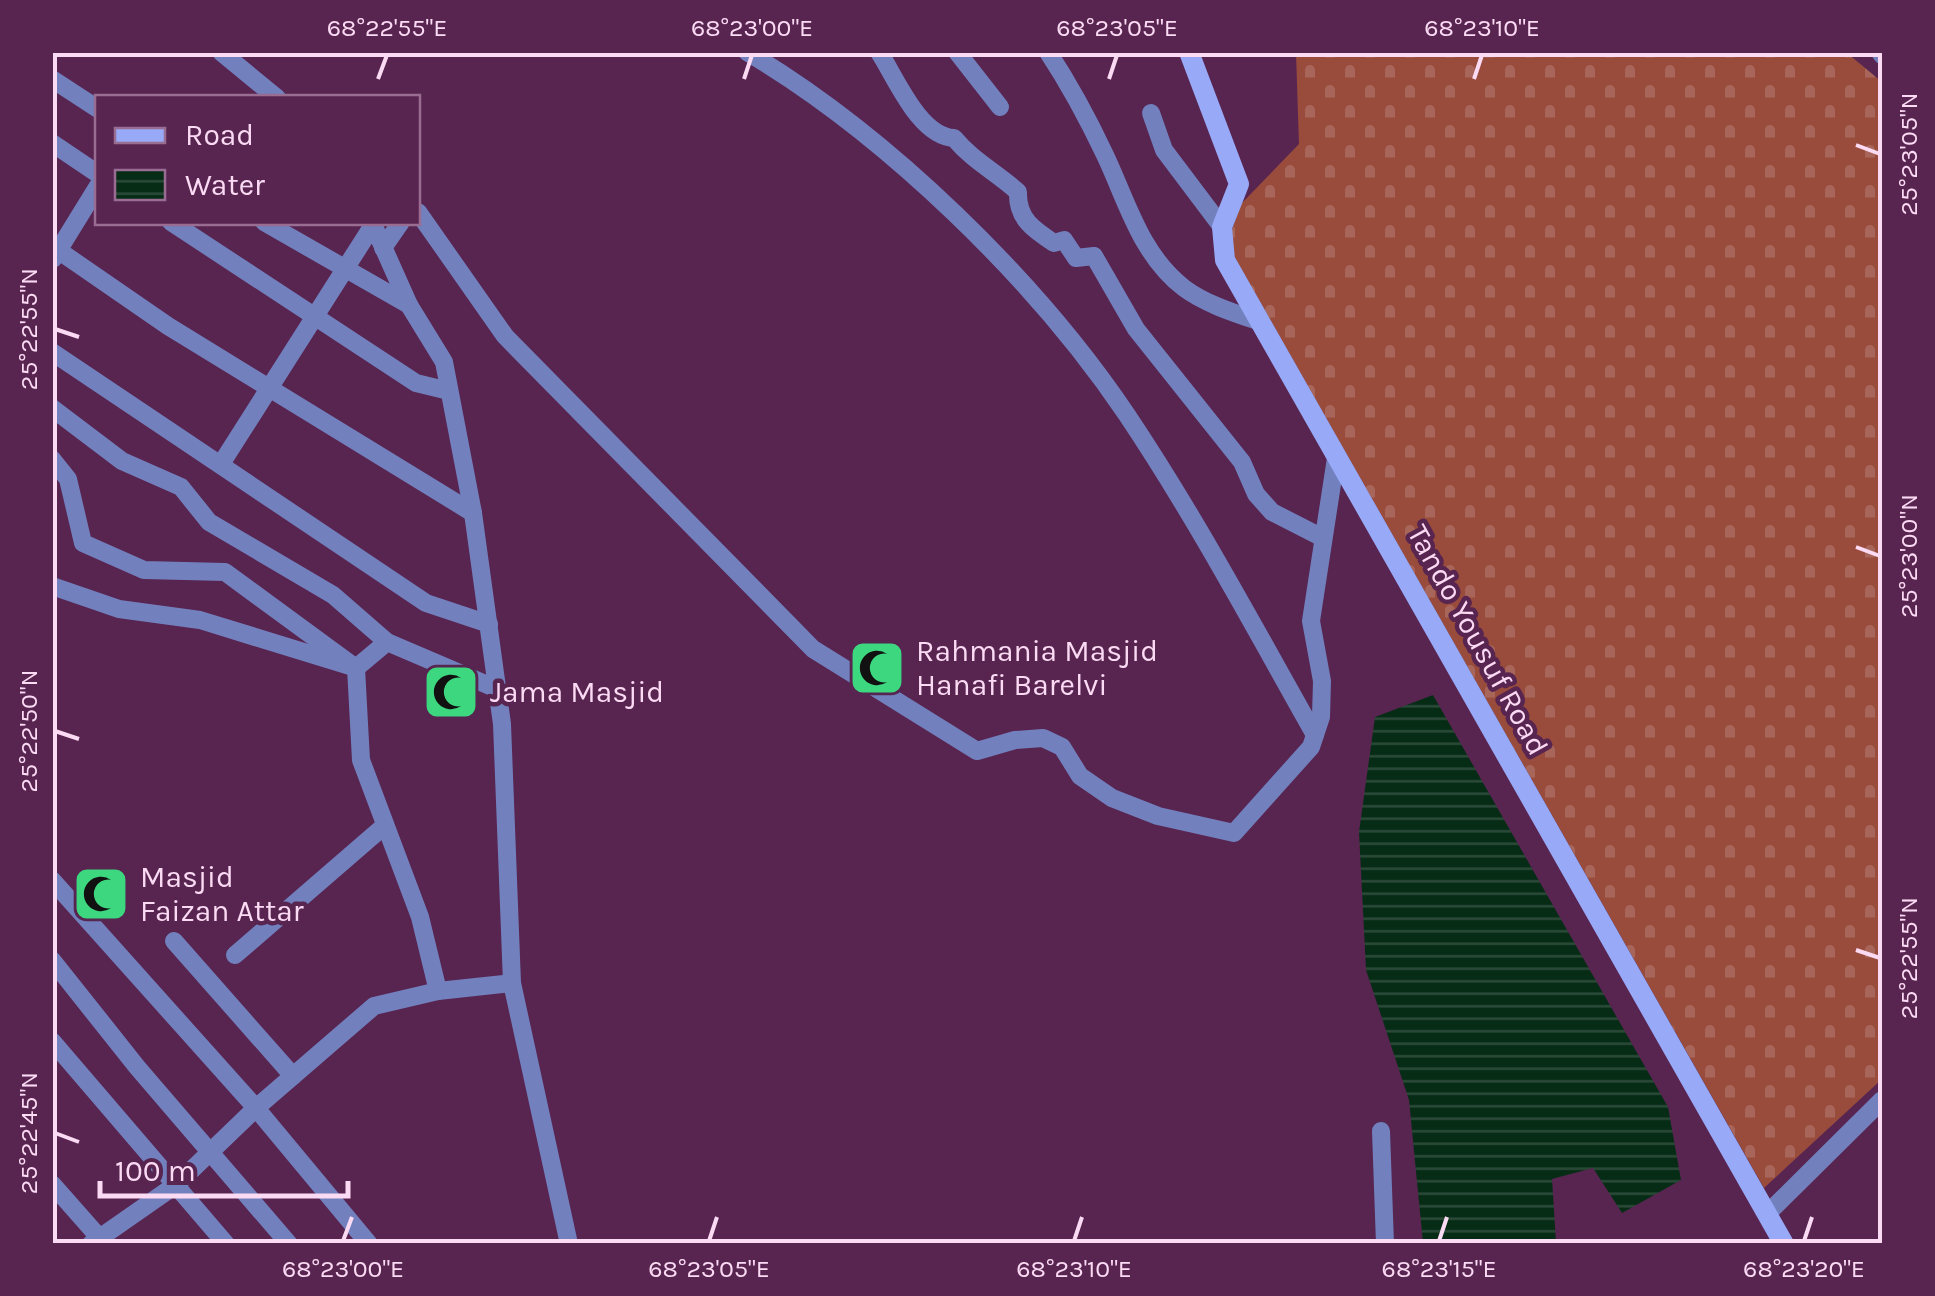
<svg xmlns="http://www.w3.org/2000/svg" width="1935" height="1296" viewBox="0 0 1935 1296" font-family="Karla,sans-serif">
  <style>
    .cemetery { fill: url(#cemetery-stones) }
    .water { fill: url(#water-rules) }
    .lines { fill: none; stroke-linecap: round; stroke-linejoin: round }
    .street { stroke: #7281be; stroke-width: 18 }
    .secondary { stroke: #97a9f7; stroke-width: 20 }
    .ticks { fill: none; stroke: #fbdaf4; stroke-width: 4 }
    .labels { text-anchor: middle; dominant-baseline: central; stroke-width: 9; stroke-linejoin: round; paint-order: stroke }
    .street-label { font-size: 30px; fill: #fbdaf4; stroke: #582450 }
    .poi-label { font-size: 30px; fill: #fbdaf4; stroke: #582450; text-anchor: start }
    .neatline { fill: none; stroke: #fbdaf4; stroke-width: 4 }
    .ticks-label { font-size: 25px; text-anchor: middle; fill: #fbdaf4 }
  </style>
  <defs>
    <pattern id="cemetery-stones" width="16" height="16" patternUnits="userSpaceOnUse" patternTransform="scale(2.5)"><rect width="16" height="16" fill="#994c3c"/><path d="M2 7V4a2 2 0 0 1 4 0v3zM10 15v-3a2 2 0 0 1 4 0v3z" fill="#a86559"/></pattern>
    <pattern id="water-rules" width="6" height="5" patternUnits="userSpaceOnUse" patternTransform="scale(2.5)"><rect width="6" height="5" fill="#062c16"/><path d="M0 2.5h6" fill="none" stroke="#2b4a38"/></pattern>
  </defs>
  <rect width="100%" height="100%" fill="#582450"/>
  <path class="cemetery" d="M1296,53h551l35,29v997l-118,109 -537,-944 14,-40 58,-60z"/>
  <path class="water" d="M1433,695l235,412 13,73 -59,33 -29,-45 -41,11 4,64h-133l-14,-143 -43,-130 -7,-138 16,-115z"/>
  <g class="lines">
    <g class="street">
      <path d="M221,52l56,46"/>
      <path d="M747,52c140,83 289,228 380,363 69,103 127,212 188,320"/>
      <path d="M879,52c17,26 40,84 75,86 19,23 42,34 64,54 -1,27 16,38 36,51l10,-3 12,18 18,-2 42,73 106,133 14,32 16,18 51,26"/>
      <path d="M957,52l43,55"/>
      <path d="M1048,52c21,32 41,69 57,103 22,46 35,99 79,133 20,15 47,24 71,32"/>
      <path d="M1880,52l2,3"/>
      <path d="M52,79l46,30"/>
      <path d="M1151,113l13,37 58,77"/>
      <path d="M52,143l46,31"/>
      <path d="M418,212l87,124 308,313 164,102 38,-11 28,-2 19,9 18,29 32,22 46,18 76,17 77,-86 10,-30 1,-36 -11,-60 25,-163"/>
      <path d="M171,222l245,161 33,8"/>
      <path d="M264,222l145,83 35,57 29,151 29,211 10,259 57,261"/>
      <path d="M372,222l37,83"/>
      <path d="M52,246l116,80 305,187"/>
      <path d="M383,248l18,-26"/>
      <path d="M53,259l45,-73"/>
      <path d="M52,352l374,251 63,21"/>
      <path d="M52,408l70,53 59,26 28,35 124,73 54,47"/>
      <path d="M52,459l16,20 15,64 61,27 81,2 131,96 5,92 59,157 18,74"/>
      <path d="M221,464l152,-239"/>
      <path d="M52,586l67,23 81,11 156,48 31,-26 110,47"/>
      <path d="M52,880l204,228 113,136"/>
      <path d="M174,941l119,135"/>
      <path d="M235,955l148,-128"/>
      <path d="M52,960l85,107 152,177"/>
      <path d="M52,1041l174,203"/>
      <path d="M1381,1131l4,113"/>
      <path d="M52,1184l53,60"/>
      <path d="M1767,1214l115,-114"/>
      <path d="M91,1244l86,-60 79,-76 118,-102 64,-15 74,-8"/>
    </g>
    <path class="secondary" d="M1189,52l50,132 -17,43 3,33 559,984"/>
  </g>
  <path class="ticks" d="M378,79l9,-24M744,79l8,-24M1109,79l8,-24M1474,79l8,-24M1856,145l24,9M55,329l24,8M1856,547l24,9M55,731l24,8M1856,950l24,8M55,1133l24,9M343,1241l9,-24M709,1241l8,-24M1074,1241l8,-24M1439,1241l8,-24M1804,1241l8,-24"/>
  <defs>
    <g id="mosque-square" transform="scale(2.875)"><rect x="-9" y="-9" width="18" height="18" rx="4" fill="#3cd77e" stroke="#582450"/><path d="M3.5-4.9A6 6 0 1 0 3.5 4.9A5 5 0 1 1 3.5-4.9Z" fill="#111"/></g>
  </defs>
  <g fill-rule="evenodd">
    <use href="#mosque-square" x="877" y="668"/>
    <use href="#mosque-square" x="451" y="692"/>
    <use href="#mosque-square" x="101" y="894"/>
  </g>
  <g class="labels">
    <g class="street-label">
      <text transform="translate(1478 640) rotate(61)">Tando Yousuf Road</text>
    </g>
    <g class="poi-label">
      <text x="916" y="651">Rahmania Masjid<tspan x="916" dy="34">Hanafi Barelvi</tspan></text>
      <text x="490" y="692">Jama Masjid</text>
      <text x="140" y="877">Masjid<tspan x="140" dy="34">Faizan Attar</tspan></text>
    </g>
  </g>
  <rect width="1935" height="1296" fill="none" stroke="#582450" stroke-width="110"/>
  <rect x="95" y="95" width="325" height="130" fill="#582450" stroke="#996d92" stroke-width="2.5"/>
  <rect x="115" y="128" width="50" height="15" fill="#97a9f7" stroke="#996d92" stroke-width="2.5"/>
  <text x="185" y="145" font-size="30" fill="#fbdaf4">Road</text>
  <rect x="115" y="170" width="50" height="30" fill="url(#water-rules)" stroke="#996d92" stroke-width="2.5"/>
  <text x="185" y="195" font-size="30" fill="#fbdaf4">Water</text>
  <path d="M100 1181v15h248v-15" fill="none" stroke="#fbdaf4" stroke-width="5"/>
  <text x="115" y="1181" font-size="30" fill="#fbdaf4" stroke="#582450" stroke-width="8" paint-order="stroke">100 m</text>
  <rect x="55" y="55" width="1825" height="1186" class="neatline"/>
  <g class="ticks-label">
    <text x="387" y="36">68°22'55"E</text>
    <text x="752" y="36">68°23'00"E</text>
    <text x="1117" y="36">68°23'05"E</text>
    <text x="1482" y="36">68°23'10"E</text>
    <text transform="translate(1908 154) rotate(-90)" y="9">25°23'05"N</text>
    <text transform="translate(28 329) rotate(-90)" y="9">25°22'55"N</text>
    <text transform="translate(1908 556) rotate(-90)" y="9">25°23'00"N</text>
    <text transform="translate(28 731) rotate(-90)" y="9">25°22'50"N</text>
    <text transform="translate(1908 958) rotate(-90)" y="9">25°22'55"N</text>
    <text transform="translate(28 1133) rotate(-90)" y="9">25°22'45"N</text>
    <text x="343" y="1277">68°23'00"E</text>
    <text x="709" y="1277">68°23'05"E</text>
    <text x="1074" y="1277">68°23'10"E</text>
    <text x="1439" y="1277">68°23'15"E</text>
    <text x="1804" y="1277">68°23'20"E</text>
  </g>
</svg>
